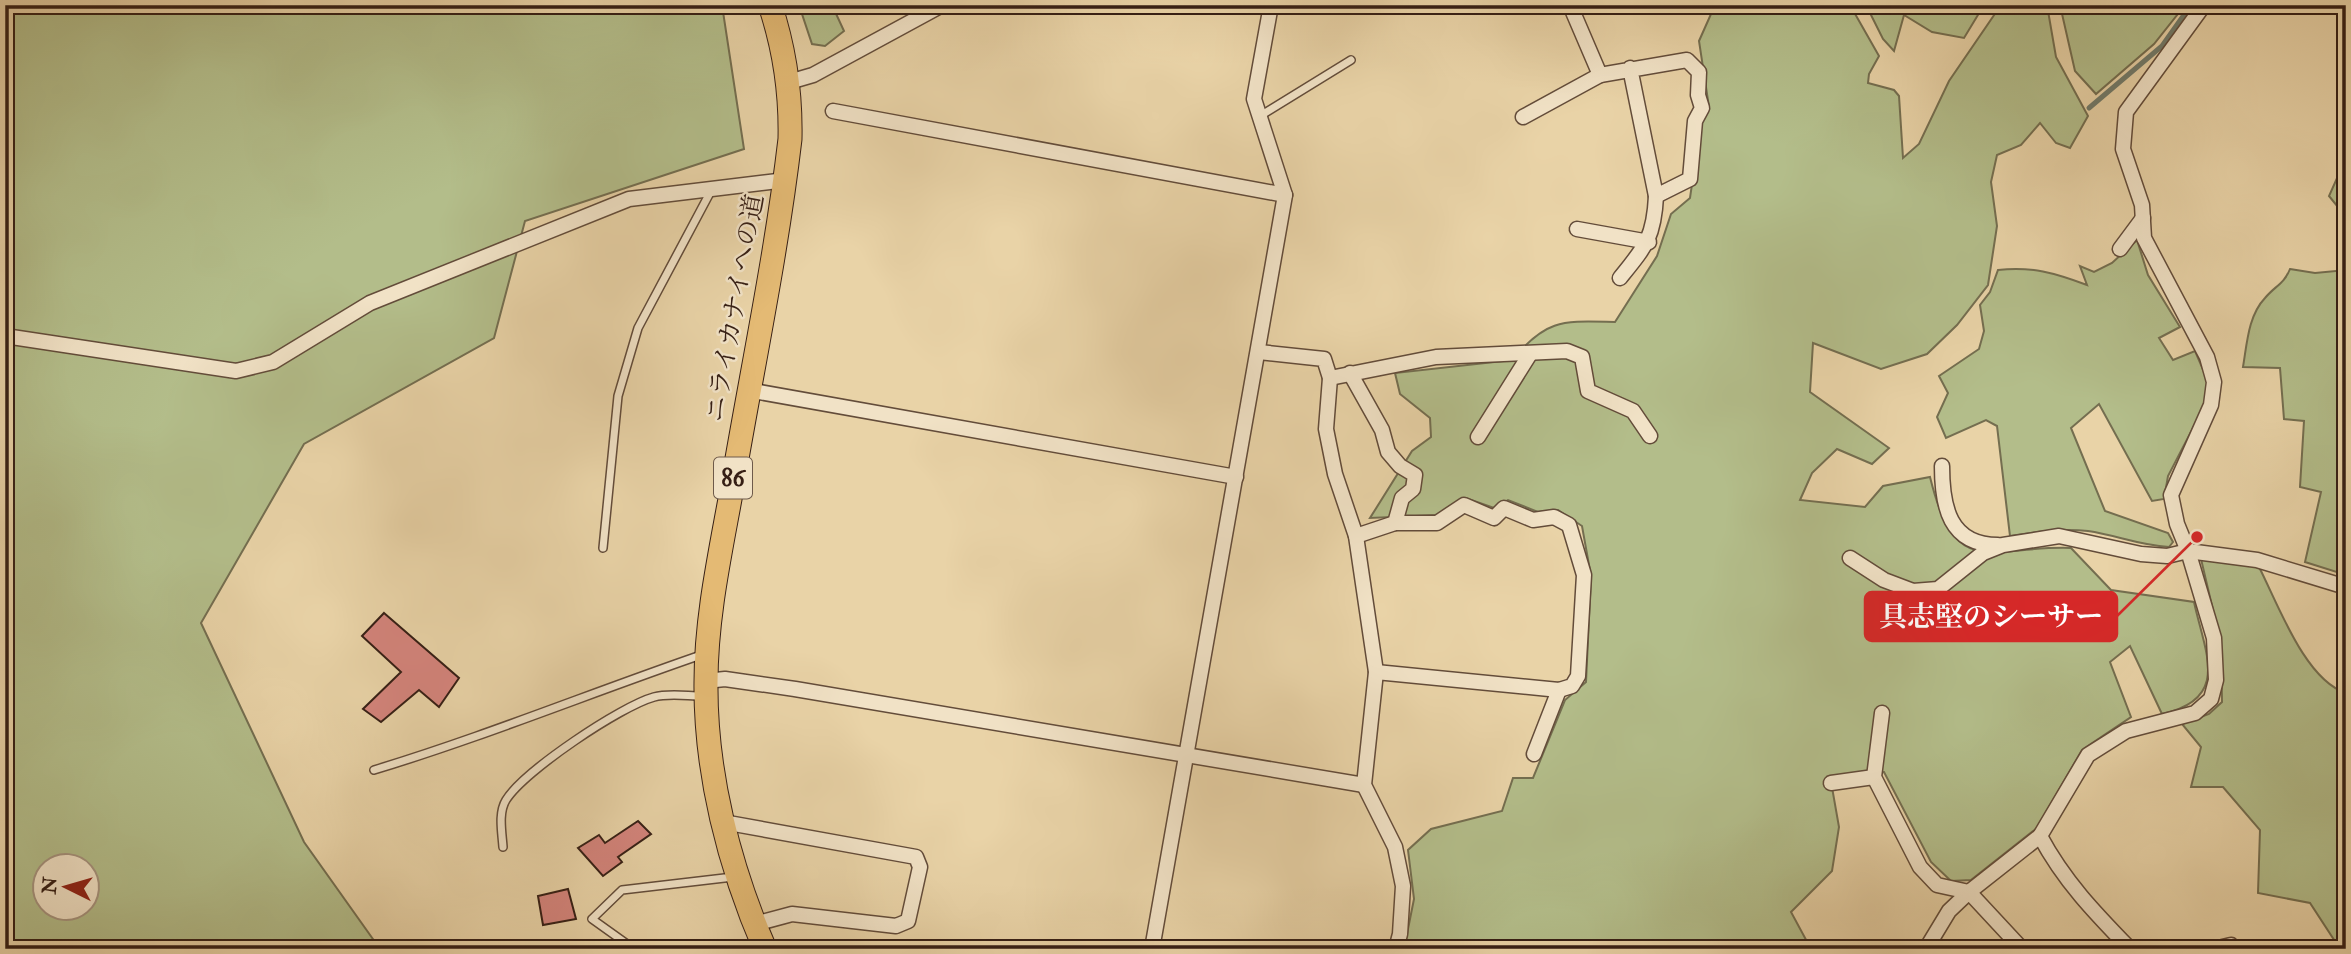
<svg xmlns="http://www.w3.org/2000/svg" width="2351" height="954" viewBox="0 0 2351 954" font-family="'IM FELL Double Pica','Noto Serif JP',serif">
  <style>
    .green { fill: #b3bd8a; stroke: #746e50; stroke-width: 2; fill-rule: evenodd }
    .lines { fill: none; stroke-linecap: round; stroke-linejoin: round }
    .stream { stroke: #717b6b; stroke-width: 5 }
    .building { fill: #d4847c; stroke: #361f15; stroke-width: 2 }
    .service-casing { stroke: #634c3a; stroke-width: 10 }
    .minor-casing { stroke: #634c3a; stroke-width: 17 }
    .primary-casing { stroke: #361f15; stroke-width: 25 }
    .service { stroke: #f1e2c6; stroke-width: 7 }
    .minor { stroke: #f1e2c6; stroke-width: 14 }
    .primary { stroke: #e4ba74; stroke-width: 23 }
    .labels { text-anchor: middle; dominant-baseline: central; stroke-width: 5; stroke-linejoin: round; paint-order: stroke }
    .shield { fill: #f1e2c6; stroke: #6e5a4a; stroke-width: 2 }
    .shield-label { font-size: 24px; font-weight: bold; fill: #361f15 }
    .street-label { font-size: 26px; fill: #361f15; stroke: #f1e2c6 }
    .leader { fill: none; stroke: #d62828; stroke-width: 2.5 }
    .callout-dot { fill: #d62828; stroke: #f1e2c6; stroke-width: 2.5 }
    .callout { fill: #d62828; stroke: #d62828; stroke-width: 2.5 }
    .callout-label { font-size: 28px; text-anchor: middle; font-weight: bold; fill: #fff }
  </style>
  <rect width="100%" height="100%" fill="#e9d3a7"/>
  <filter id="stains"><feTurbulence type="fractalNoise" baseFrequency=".00286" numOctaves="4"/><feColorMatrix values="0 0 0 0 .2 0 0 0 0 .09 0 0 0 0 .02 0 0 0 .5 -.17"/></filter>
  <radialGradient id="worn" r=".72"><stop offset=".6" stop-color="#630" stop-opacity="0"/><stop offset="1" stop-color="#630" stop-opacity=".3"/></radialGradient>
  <g class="green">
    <path d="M5,5h717l22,144 -219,72 -31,117 -190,106 -103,179 103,219 76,107h-375zM46,866h42v42h-42z"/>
    <path d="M799,5h33l12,26 -19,15 -13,-2z"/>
    <path d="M1715,5h135l29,51 -10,18 -1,9 26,7 5,6 4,62 16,-14 30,-63 52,-76h46l9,52 32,59 -18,32 -14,-5 -16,-20 -19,22 -24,10 -6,27 6,44 -9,59 -31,40 -30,29 -46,15 -68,-26 -3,49 79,56 -17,16 -35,-15 -25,24 -12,27 65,7 18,-21 47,-9c26,106 59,68 141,71l40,42 83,12c11,51 37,97 -32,112l-32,-68 -20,16 21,55 -49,33 -45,78 -66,52 -20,1 -20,-19 -47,-90 -54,4 9,51 -7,44 -41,41 20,37h-407l10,-50 -6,-49 23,-21 71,-18 11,-33h20l32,-78 21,-18 5,-106 -9,-50 -24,-16 -20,2 -30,-12 -14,8 -28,-10 -29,17 -67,3 42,-67 19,-14 -1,-19 -30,-24 -5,-21 117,-13c35,-42 51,-39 103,-38l42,-66 14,-42 19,-16 11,-76 8,-15 -10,-66z"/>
    <path d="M1866,5h118l-20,33 -32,-6 -28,-17 -10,36 -11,-12z"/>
    <path d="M2060,5h125l-31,39 -58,50 -21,-23z"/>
    <path d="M2346,158v59l-17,-21z"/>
    <path d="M2137,240l11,35 32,52 -21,11 14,22 22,-9 13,30 -2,22 -38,73 -4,23 -12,2 -53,-97 -28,24 34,83 63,22 5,9 -4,5c-31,-2 -53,-12 -81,-16 -27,-3 -52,1 -78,5l-13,-110 -11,-6 -40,18 -9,-21 11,-24 -9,-17 40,-27 5,-18 -4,-26 10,-13 8,-22c33,-4 57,3 89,15l-7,-19 14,6 18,-9z"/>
    <path d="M2290,269l25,4 31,-3v305l-41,-13 16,-70 -21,-5 4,-66 -20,-2 -4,-51 -37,-1c4,-23 5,-51 22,-69 10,-12 19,-14 25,-29z"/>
    <path d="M2201,559l58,8c19,37 46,113 87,126v256h-6l-30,-46 -52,-10 2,-63 -37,-43h-32l10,-40 -19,-23 27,-10 13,-12 -1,-58z"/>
  </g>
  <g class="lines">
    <path class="stream" d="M2089,108l73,-62 29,-41"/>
  </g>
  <g class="building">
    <path d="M384,613l75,65 -20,29 -20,-17 -38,32 -18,-13 38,-37 -39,-36z"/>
    <path d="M638,821l13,13 -33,23 4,5 -19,14 -25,-28 21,-13 6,8z"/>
    <path d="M568,889l8,30 -33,6 -5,-29z"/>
  </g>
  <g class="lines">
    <g class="service-casing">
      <g id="service">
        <path d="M1260,116l91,-56"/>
        <path d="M603,548l15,-152 20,-68 74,-139"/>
        <path d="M374,770c112,-34 219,-78 330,-116"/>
        <path d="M503,847c-1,-15 -5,-34 3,-47 18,-29 115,-94 148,-103 14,-4 33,-1 48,-1"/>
        <path d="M634,949l-42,-30 30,-29 111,-13"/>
      </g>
    </g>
    <g class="minor-casing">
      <g id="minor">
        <path d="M1600,75l87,-15 12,12 -1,23 4,13 -7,13 -5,58 -34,17 -26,-128"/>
        <path d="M789,82l24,-7 129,-70"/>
        <path d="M833,111l452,84"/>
        <path d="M1523,117l77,-42 -30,-70"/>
        <path d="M1577,229l72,13"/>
        <path d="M2120,249l23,-31"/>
        <path d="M1620,278c25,-31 34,-40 36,-82"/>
        <path d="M5,336l231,35 37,-9 97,-59 259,-104 157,-19"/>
        <path d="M1259,352l65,7 6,19 -4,51 9,45 21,62 20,136 -12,113 31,62 8,39 -3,48 -4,15"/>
        <path d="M1350,373l32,57 6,22 12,14 15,9 -2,14 -11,9 -7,25 -39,13"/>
        <path d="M1330,378l106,-21 131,-6 15,6 6,34 45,20 17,25"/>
        <path d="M748,390l488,87"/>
        <path d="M1478,437l52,-83"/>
        <path d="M1942,466c0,40 7,79 56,79"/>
        <path d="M1850,558l34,22 29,11 25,-2 45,-36 20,-8 56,-9 82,18 26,2 21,-5 69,9 89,27"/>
        <path d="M1376,672l183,18 13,-4 6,-10 6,-101 -15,-50 -15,-8 -21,3 -29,-12 -10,10 -30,-13 -27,18h-42"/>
        <path d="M706,681l19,-2 70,10 569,96"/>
        <path d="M1882,713l-8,64 46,90 17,18 32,7 71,-56 48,-81 38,-24 69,-18 16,-14 5,-19 -2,-42 -26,-87 -11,-27 -6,-29 40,-90 3,-23 -7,-25 -63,-119 -2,-33 -19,-56 3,-37 78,-107"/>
        <path d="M1534,754l25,-64"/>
        <path d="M1831,783l43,-6"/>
        <path d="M723,822l193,35 4,10 -12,54 -12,5 -104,-12 -37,10"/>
        <path d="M2040,836c24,45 55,77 90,113"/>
        <path d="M1152,949l133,-754 -31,-96 17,-94"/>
        <path d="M1926,949l23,-38 20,-19 53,57"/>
        <path d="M2214,949l17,-4 3,4"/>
      </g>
    </g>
    <g class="primary-casing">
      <path id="primary" d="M765,949c-36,-83 -60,-177 -59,-267 0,-62 13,-123 24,-183 20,-120 46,-240 60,-360 1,-47 -5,-89 -20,-134"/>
    </g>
    <use href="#service" class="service"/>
    <use href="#minor" class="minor"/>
    <use href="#primary" class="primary"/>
  </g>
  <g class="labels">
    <rect class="shield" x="714" y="457.5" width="38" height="41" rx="5"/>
    <g class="shield-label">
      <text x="733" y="478">86</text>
    </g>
    <g class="street-label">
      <text transform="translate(735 308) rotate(-80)">ニライカナイへの道</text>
    </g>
  </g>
  <path class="leader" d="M2197 537L2117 616"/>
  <circle class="callout-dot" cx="2197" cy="537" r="7"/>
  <rect class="callout" x="1865" y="592" width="252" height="49" rx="7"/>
  <g class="callout-label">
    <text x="1991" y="626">具志堅のシーサー</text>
  </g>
  <rect width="2351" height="954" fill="none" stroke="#e9d3a7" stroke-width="28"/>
  <rect x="7" y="7" width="2337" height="940" fill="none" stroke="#361f15" stroke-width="3.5"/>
  <rect x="14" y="14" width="2323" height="926" fill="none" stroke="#361f15" stroke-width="2"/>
  <g transform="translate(66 887) rotate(275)"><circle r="33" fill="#f1e2c6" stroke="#a6947f" stroke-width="2"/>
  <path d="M0-5L12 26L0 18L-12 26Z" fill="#8f2418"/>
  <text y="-10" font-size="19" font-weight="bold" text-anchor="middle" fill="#361f15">N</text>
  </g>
  <rect width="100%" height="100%" filter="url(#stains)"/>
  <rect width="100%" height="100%" fill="url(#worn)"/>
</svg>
